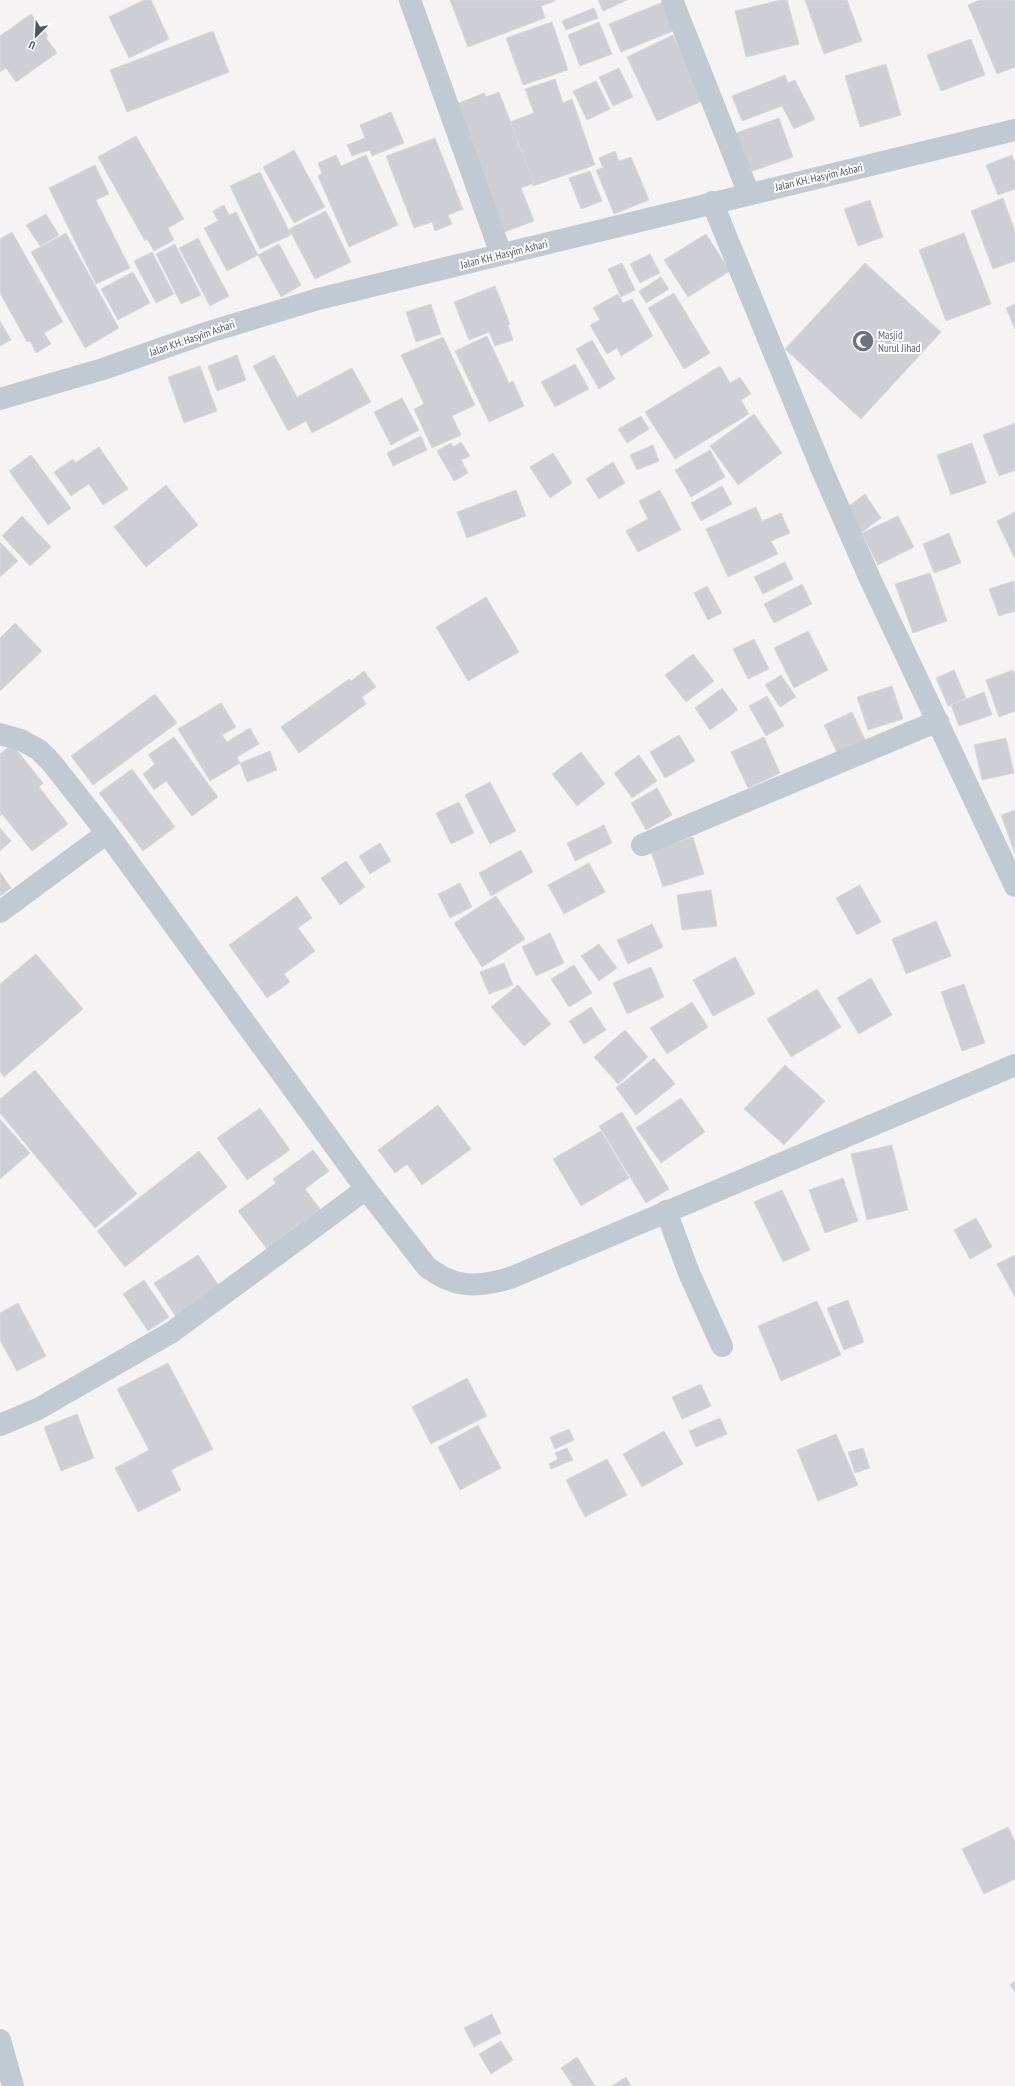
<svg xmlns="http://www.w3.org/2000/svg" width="1015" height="2086" viewBox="0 0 1015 2086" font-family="'PT Sans Narrow',sans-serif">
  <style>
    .building { fill: #cdcfd5; stroke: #d7d9de }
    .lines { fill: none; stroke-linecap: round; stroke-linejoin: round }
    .minor { stroke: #c1cad2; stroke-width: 22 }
    .tertiary { stroke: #c1cad2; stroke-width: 22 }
    .labels { text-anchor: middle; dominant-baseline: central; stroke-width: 4; stroke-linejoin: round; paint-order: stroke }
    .street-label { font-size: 11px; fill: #4a5661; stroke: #fff }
    .worship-label { font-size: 11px; fill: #5b616d; stroke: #fff; text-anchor: start }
  </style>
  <rect width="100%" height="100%" fill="#f5f3f3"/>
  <g class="building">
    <path d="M144,0h7l18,39 -40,19 -20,-41z"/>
    <path d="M450,0h105v1l-14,5 4,12 -77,29z"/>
    <path d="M598,0h29l-24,11z"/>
    <path d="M781,0h6l12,44 -53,13 -11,-46z"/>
    <path d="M805,0h42l15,41 -38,13z"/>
    <path d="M980,0h35v67l-18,7 -29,-69z"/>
    <path d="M666,1l12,28 -57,23 -12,-28z"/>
    <path d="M594,8l4,10 -32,12 -4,-9z"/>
    <path d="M31,14l17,22 -2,2 11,15 -41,29 -10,-14 -6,4v-36z"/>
    <path d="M552,22l16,48 -45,15 -17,-47z"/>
    <path d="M599,22l13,32 -32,12 -12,-31z"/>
    <path d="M213,31l16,41 -102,40 -17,-42z"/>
    <path d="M673,35l31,65 -47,21 -30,-64z"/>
    <path d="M971,39l14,36 -44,16 -14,-36z"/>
    <path d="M886,64l15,51 -41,12 -15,-51z"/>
    <path d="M619,68l14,29 -20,9 -14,-29z"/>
    <path d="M785,75l3,8 7,-3 20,39 -21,10 -12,-23 -40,15 -10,-25z"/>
    <path d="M555,79l8,24 9,-4 23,66 -62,21 -23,-64 24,-9 -9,-24z"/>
    <path d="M596,81l14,28 -23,11 -14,-29z"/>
    <path d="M499,92l35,91 -13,5 13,33 -32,12 -48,-128 30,-12 2,4z"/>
    <path d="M391,112l13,31 -32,13 -2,-6 -18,6 -5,-11 18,-7 -5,-13z"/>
    <path d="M779,118l14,39 -46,16 -14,-39z"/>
    <path d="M136,136l48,83 -16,9 6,12 -20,11 -7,-12 -2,2 -47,-84z"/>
    <path d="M435,138l28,71 -15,6 4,9 -17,7 -3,-9 -18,6 -28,-72z"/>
    <path d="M294,150l31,57 -31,16 -31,-56z"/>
    <path d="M615,151l4,10 12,-4 18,43 -35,14 -18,-44 7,-2 -4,-10z"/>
    <path d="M336,155l5,11 25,-11 32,70 -49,22 -31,-71 4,-2 -4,-11z"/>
    <path d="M1012,155l3,9v25l-17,6 -12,-30z"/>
    <path d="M95,165l14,29 -13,6 34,68 -34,16 -47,-96z"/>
    <path d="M590,171l12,30 -21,8 -12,-31z"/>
    <path d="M260,172l31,63 -31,14 -30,-63z"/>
    <path d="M1003,198l12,33v30l-22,8 -22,-58z"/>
    <path d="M870,200l13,37 -25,9 -14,-37z"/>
    <path d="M224,205l5,10 7,-3 22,43 -31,16 -23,-43 14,-7 -5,-10z"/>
    <path d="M326,211l25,51 -36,17 -26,-50z"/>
    <path d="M46,214l13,21 -19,11 -14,-21z"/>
    <path d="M12,232l51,90 -19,11 7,11 -15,9 -6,-12 -3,1 -27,-49v-54z"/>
    <path d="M66,233l53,95 -34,20 -54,-96z"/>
    <path d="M964,233l27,71 -45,17 -27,-71z"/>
    <path d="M706,234l24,37 -42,26 -24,-37z"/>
    <path d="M198,238l31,58 -19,10 -31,-58z"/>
    <path d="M175,244l26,51 -20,9 -25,-50z"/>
    <path d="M279,244l22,41 -20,12 -23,-42z"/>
    <path d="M152,252l22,42 -18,9 -22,-42z"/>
    <path d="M650,254l10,19 -20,10 -10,-19z"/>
    <path d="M622,263l13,27 -14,7 -13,-28z"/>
    <path d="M865,263l76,69 -80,87 -76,-70z"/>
    <path d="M133,272l17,31 -32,17 -17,-31z"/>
    <path d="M661,277l8,12 -23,14 -7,-12z"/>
    <path d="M495,286l15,38 -2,1 5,15 -18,6 -6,-14 -20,8 -15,-38z"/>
    <path d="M674,293l36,60 -26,16 -36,-61z"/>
    <path d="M618,294l5,9 9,-4 21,37 -32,20 -4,-8 -10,6 -17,-29 10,-5 -7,-12z"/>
    <path d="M431,304l10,30 -25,8 -10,-30z"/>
    <path d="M1015,304v25l-9,-21z"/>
    <path d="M0,321l11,19 -11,6z"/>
    <path d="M487,336l22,47 4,-2 11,25 -35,16 -34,-71z"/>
    <path d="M443,337l32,68 -23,11 9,19 -29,13 -18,-39 10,-5 -23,-49z"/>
    <path d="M592,340l23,39 -16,10 -23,-40z"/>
    <path d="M237,355l9,25 -29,11 -9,-25z"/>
    <path d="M274,355l23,42 55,-29 19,34 -59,31 -6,-12 -18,10 -35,-65z"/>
    <path d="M575,364l14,25 -34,18 -14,-25z"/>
    <path d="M200,366l17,45 -33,12 -16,-46z"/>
    <path d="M720,366l10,17 10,-6 11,17 -10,6 8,14 -74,45 -30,-47z"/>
    <path d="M402,398l17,32 -28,15 -17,-33z"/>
    <path d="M754,414l28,39 -44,32 -28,-39z"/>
    <path d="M641,416l8,13 -22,14 -9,-14z"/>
    <path d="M1015,423v47l-16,6 -16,-41z"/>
    <path d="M421,436l6,14 -34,16 -6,-13z"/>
    <path d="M461,442l9,14 -9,4 7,13 -14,8 -17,-30 14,-8 2,4z"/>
    <path d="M972,443l14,40 -35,12 -14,-40z"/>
    <path d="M653,445l6,16 -22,9 -7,-15z"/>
    <path d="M99,447l29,42 -25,16 -14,-21 -18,12 -17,-24 19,-13 2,4z"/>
    <path d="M710,450l15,27 -34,20 -16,-27z"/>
    <path d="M553,453l19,30 -22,15 -20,-31z"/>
    <path d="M31,455l40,53 -23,17 -39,-54z"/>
    <path d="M613,462l12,21 -26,16 -13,-20z"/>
    <path d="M166,485l32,40 -52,42 -32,-40z"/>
    <path d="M722,486l10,18 -31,17 -10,-18z"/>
    <path d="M516,490l10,26 -59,22 -10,-26z"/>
    <path d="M660,490l21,40 -43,22 -12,-21 22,-12 -9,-18z"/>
    <path d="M865,494l16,24 -19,14 -16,-24z"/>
    <path d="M756,507l6,14 19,-8 9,20 -19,8 7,13 -50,23 -22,-48z"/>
    <path d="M1015,512v45h-1l-17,-36z"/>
    <path d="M22,516l29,31 -21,19 -28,-30z"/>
    <path d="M898,516l16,31 -36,18 -16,-32z"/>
    <path d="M949,533l12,30 -27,10 -11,-29z"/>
    <path d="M0,542l18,19 -18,16z"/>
    <path d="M785,562l8,17 -30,15 -9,-17z"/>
    <path d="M930,573l17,48 -34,12 -18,-49z"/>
    <path d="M1014,581l1,30 -16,5 -10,-27z"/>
    <path d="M802,584l10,20 -38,19 -10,-19z"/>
    <path d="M707,586l15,27 -14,7 -14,-27z"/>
    <path d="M486,597l33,55 -51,29 -32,-54z"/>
    <path d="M15,623l27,28 -42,40v-53z"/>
    <path d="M808,631l20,39 -34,18 -20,-40z"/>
    <path d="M754,639l15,30 -21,10 -15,-30z"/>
    <path d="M693,654l21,27 -28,21 -21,-27z"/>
    <path d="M954,670l12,28 -18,8 -12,-28z"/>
    <path d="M1013,670l2,5v36l-16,6 -13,-37z"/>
    <path d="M364,671l12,16 -14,10 4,7 -67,49 -18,-26 68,-48 2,2z"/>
    <path d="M781,675l15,22 -16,10 -15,-22z"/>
    <path d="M892,686l11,33 -35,11 -11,-33z"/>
    <path d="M722,688l16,22 -28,20 -15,-22z"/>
    <path d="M984,692l8,23 -33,11 -8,-21z"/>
    <path d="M155,694l22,29 -84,62 -22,-29z"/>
    <path d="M767,696l17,30 -18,10 -17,-30z"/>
    <path d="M221,703l15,24 -14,8 5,7 23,-14 9,16 -22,13 3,6 -30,18 -32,-52z"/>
    <path d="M852,712l15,32 -28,13 -15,-32z"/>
    <path d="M679,735l16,26 -30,17 -15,-26z"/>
    <path d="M174,737l44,60 -26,19 -26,-35 -12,9 -11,-16 12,-10 -7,-9z"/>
    <path d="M764,737l16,36 -32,15 -17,-36z"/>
    <path d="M1006,738l8,35 -32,7 -8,-35z"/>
    <path d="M12,744l31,39 -4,4 29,37 -36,27 -30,-37 -2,2v-62z"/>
    <path d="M270,751l7,19 -30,12 -7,-19z"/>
    <path d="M581,752l24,32 -28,22 -25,-32z"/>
    <path d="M639,755l18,26 -25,17 -18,-25z"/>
    <path d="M132,769l43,58 -32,24 -44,-58z"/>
    <path d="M490,782l26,49 -26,13 -25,-49z"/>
    <path d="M657,788l15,27 -26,15 -15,-27z"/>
    <path d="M459,802l15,31 -23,11 -15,-31z"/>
    <path d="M1015,810v44l-14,-39z"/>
    <path d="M604,825l8,18 -37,18 -8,-18z"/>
    <path d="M0,828l11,13 -11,10z"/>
    <path d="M693,837l11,37 -41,13 -12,-36z"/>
    <path d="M380,843l11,18 -21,13 -11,-18z"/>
    <path d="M521,850l12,22 -42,24 -12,-23z"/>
    <path d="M346,861l19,26 -25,18 -19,-27z"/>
    <path d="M589,863l16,29 -41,22 -16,-29z"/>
    <path d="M0,872l11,16 -11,8z"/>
    <path d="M460,883l12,24 -22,11 -12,-24z"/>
    <path d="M860,885l21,37 -24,13 -21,-37z"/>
    <path d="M711,890l6,36 -35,4 -5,-35z"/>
    <path d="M297,896l15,22 -14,10 17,23 -31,23 6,8 -23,16 -38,-53z"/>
    <path d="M496,896l29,43 -43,28 -28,-44z"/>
    <path d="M936,921l15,35 -45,18 -14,-35z"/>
    <path d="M652,924l11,23 -35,17 -11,-24z"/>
    <path d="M550,933l14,30 -28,13 -14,-29z"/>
    <path d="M599,944l18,24 -18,13 -18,-25z"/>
    <path d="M36,954l47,55 -79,68 -4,-5v-88z"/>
    <path d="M735,957l20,37 -42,22 -20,-36z"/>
    <path d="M504,963l9,22 -24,9 -9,-22z"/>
    <path d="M574,965l18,28 -23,14 -18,-28z"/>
    <path d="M651,967l13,30 -37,17 -14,-31z"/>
    <path d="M871,978l21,37 -33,19 -22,-36z"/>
    <path d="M964,984l21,59 -23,8 -21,-59z"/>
    <path d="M518,985l33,39 -27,22 -33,-39z"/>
    <path d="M817,989l24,38 -50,30 -24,-38z"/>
    <path d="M692,1002l16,25 -41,27 -17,-26z"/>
    <path d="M591,1007l15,23 -22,14 -15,-23z"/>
    <path d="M625,1030l23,27 -30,27 -24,-27z"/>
    <path d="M654,1058l21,26 -39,31 -20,-27z"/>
    <path d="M785,1065l40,36 -41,44 -40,-36z"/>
    <path d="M35,1070l102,124 -42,34 -95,-115v-14z"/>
    <path d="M681,1098l24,34 -44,31 -25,-35z"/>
    <path d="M438,1105l33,44 -49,36 -15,-21 -12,9 -17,-23z"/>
    <path d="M260,1108l30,42 -43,30 -30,-42z"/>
    <path d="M622,1112l47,77 -23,14 -47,-77z"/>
    <path d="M0,1119l30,34 -30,26z"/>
    <path d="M601,1131l28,47 -48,28 -28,-47z"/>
    <path d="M892,1145l16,65 -41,10 -16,-66z"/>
    <path d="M313,1150l16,21 -24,18 15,20 -53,40 -29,-38 38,-28 -3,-4z"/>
    <path d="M199,1151l28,36 -102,80 -28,-36z"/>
    <path d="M843,1178l15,43 -33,12 -16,-43z"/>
    <path d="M782,1190l28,60 -27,12 -29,-60z"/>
    <path d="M976,1218l16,29 -22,12 -16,-29z"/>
    <path d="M198,1255l22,32 -44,30 -22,-34z"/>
    <path d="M1015,1255v42l-18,-33z"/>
    <path d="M144,1280l25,37 -21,14 -25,-37z"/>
    <path d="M848,1300l16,42 -20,8 -17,-42z"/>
    <path d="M817,1301l24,54 -60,26 -23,-55z"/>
    <path d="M18,1303l28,53 -29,15 -17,-31v-27z"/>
    <path d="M168,1363l45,86 -42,21 10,20 -43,22 -23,-44 34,-18 -32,-61z"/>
    <path d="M467,1378l20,38 -56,28 -19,-37z"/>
    <path d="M701,1384l10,22 -29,13 -10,-22z"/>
    <path d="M77,1414l17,44 -33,13 -17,-44z"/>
    <path d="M720,1418l7,16 -31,13 -7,-16z"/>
    <path d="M478,1425l23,43 -41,22 -22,-43z"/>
    <path d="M569,1429l5,11 -19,9 -5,-12z"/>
    <path d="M664,1431l19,33 -41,23 -19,-33z"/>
    <path d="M836,1434l22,51 -40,16 -21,-51z"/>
    <path d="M567,1448l6,12 -22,9 -2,-5 9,-5 -3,-6z"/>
    <path d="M863,1448l7,20 -15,5 -7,-21z"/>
    <path d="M607,1459l20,36 -42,22 -19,-37z"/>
    <path d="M1008,1827l7,15v37l-31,15 -22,-45z"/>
    <path d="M1015,1981v11l-5,-7z"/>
    <path d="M492,2014l9,19 -27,14 -10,-19z"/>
    <path d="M501,2041l12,19 -22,14 -12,-20z"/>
    <path d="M577,2057l18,29h-22l-12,-18z"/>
    <path d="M626,2077l5,9h-19z"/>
  </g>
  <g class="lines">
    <g class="minor">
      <path d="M410,0l91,254"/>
      <path d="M672,0l77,194"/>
      <path d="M712,202l111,270 48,109 144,305"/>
      <path d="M0,734l21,6 18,10 12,12 56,71 259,356 61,78c27,21 50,21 83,11l505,-213"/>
      <path d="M642,845l296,-124"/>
      <path d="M0,912l107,-79"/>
      <path d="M666,1211l23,62 33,73"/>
      <path d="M0,1425l38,-16 134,-77 194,-143"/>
      <path d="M0,2040l13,46"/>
    </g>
    <path class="tertiary" d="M0,399l103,-30 106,-37 109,-33 697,-169"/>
  </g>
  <defs>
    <g id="mosque-disc" transform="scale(1.15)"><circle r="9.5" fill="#6b7280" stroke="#fff"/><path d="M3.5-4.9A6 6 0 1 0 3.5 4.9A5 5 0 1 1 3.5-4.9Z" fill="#fff"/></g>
  </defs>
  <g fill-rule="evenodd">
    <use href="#mosque-disc" x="863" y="341"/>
  </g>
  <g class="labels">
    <g class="street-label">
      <text transform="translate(819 177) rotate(-13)">Jalan KH. Hasyim Ashari</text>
      <text transform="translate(504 254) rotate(-14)">Jalan KH. Hasyim Ashari</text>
      <text transform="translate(192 338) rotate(-19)">Jalan KH. Hasyim Ashari</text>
    </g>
    <g class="worship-label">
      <text x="878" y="335">Masjid<tspan x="878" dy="13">Nurul Jihad</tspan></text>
    </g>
  </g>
  <g transform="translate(36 36) rotate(204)" stroke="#ffffff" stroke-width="3" paint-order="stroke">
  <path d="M0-3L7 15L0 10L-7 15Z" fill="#4a5661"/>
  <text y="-6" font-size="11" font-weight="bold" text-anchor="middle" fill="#4a5661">U</text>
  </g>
</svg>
